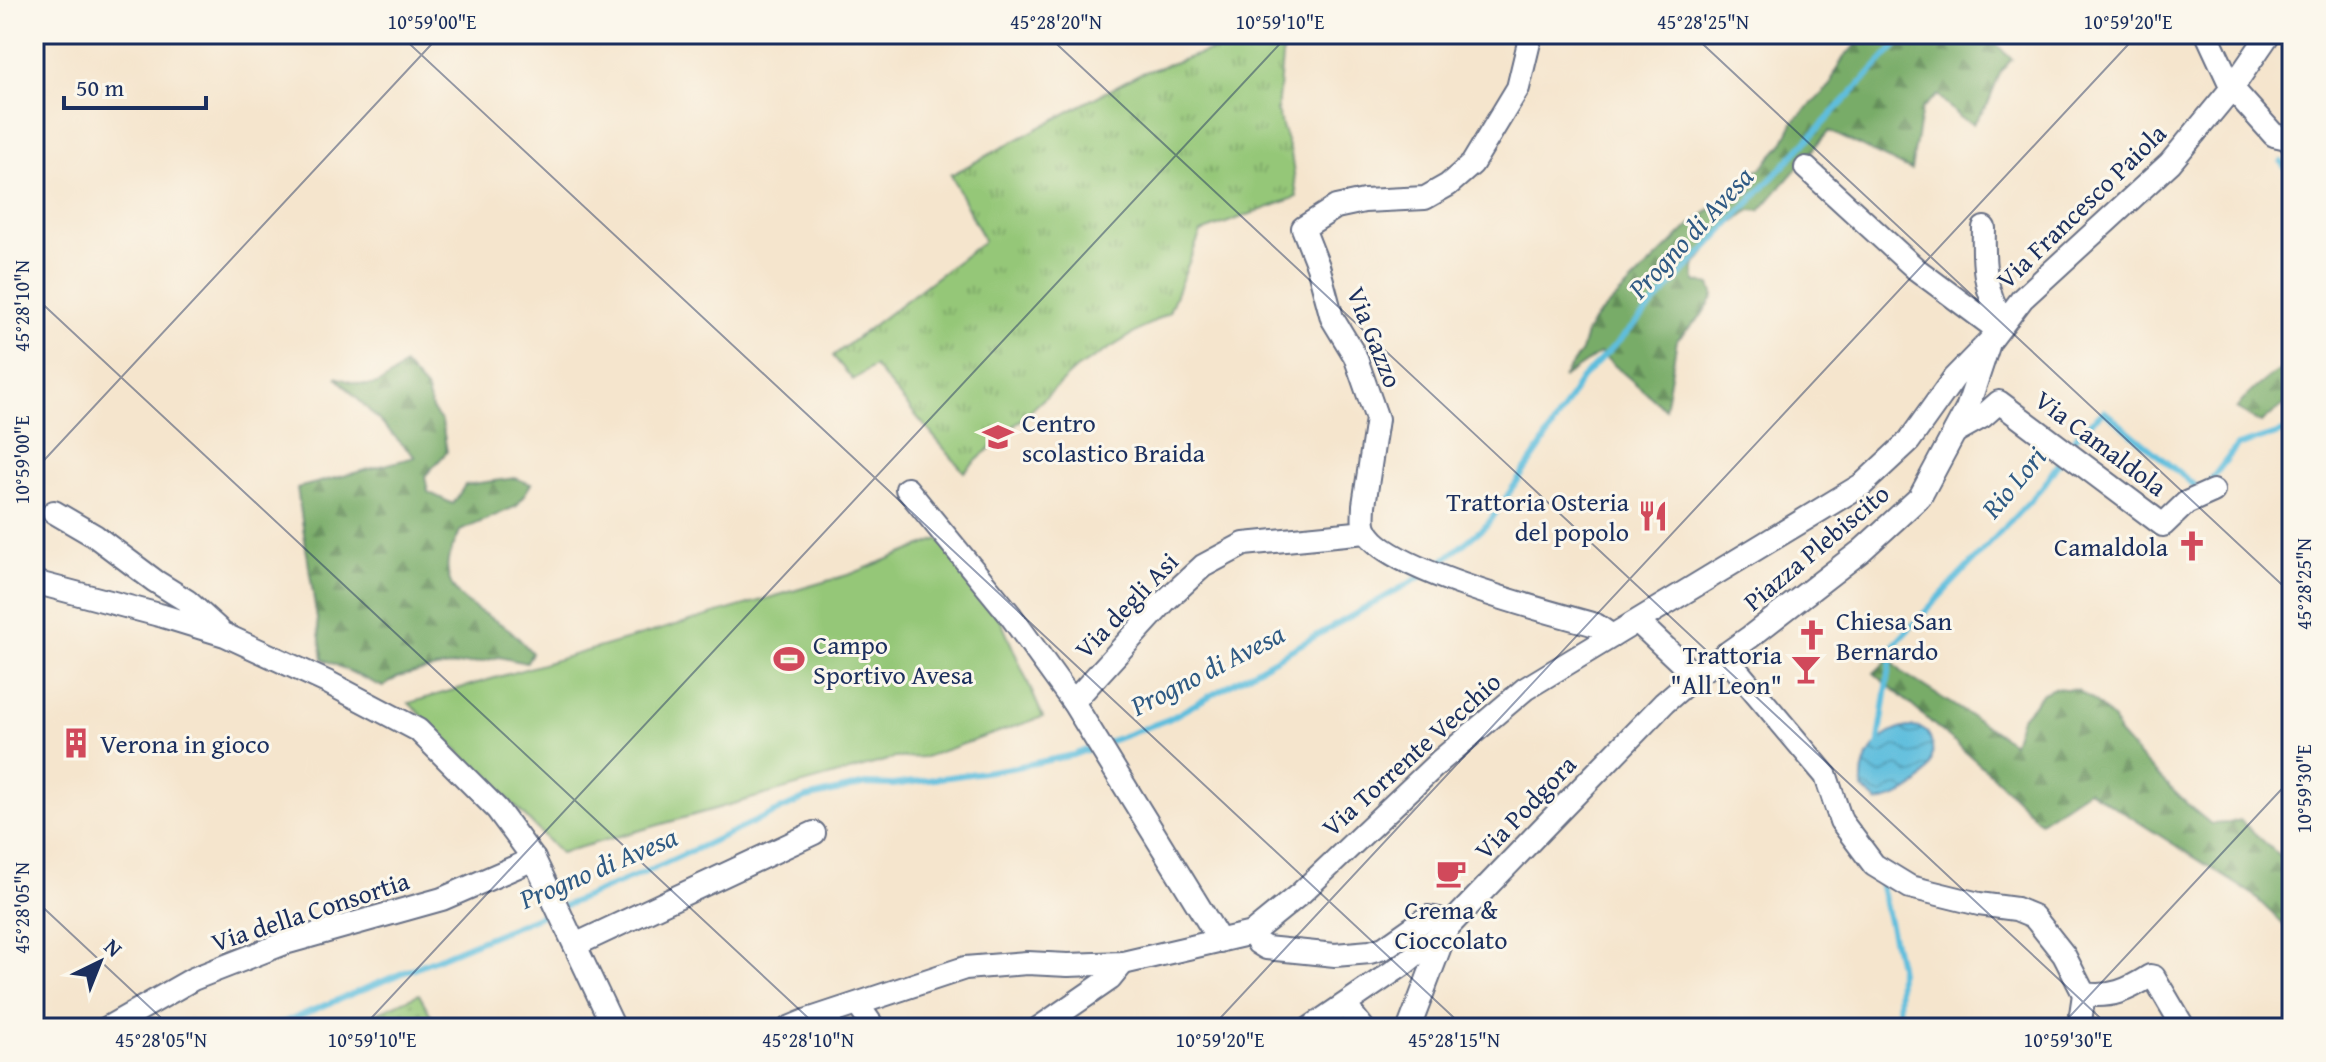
<svg xmlns="http://www.w3.org/2000/svg" width="2326" height="1062" viewBox="0 0 2326 1062" font-family="'Gentium Book Plus',serif">
  <style>
    .grass { fill: url(#grass-tufts); stroke: #587b6b; stroke-width: 2 }
    .forest { fill: url(#forest-firs); stroke: #4a6e63; stroke-width: 2 }
    .park { fill: url(#park-dots); stroke: #587b6b; stroke-width: 2 }
    .pitch { fill: #95c778; stroke: #587b6b; stroke-width: 2 }
    .water { fill: url(#water-waves); stroke: #3d769e; stroke-width: 2 }
    .lines { fill: none; stroke-linecap: round; stroke-linejoin: round }
    .stream { stroke: #5fbedd; stroke-width: 6 }
    .minor-casing { stroke: #676f85; stroke-width: 26 }
    .minor { stroke: #fff; stroke-width: 22 }
    .ticks { fill: none; stroke: #1b2f5e; stroke-width: 2; stroke-opacity: 0.45 }
    .labels { text-anchor: middle; dominant-baseline: central; stroke-width: 6; stroke-linejoin: round; paint-order: stroke }
    .street-label { font-size: 26px; fill: #1b2f5e; stroke: #fbf7ec }
    .poi-label { font-size: 26px; fill: #1b2f5e; stroke: #fbf7ec; text-anchor: start }
    .water-label { font-size: 28px; font-style: italic; fill: #2f5a84; stroke: #fbf7ec }
    .neatline { fill: none; stroke: #1b2f5e; stroke-width: 3 }
    .ticks-label { font-size: 20px; text-anchor: middle; fill: #1b2f5e }
  </style>
  <defs>
    <pattern id="grass-tufts" width="24" height="20" patternUnits="userSpaceOnUse" patternTransform="scale(2)"><rect width="24" height="20" fill="#95c778"/><path d="M3 7l-1-3M5 7V3M7 7l1-3M15 17l-1-3M17 17v-4M19 17l1-3" fill="none" stroke="#79a266"/></pattern>
    <pattern id="forest-firs" width="22" height="20" patternUnits="userSpaceOnUse" patternTransform="scale(2)"><rect width="22" height="20" fill="#78ac68"/><path d="M5 1l3.5 6h-7zM16 11l3.5 6h-7z" fill="#628c59"/></pattern>
    <pattern id="park-dots" width="8" height="8" patternUnits="userSpaceOnUse" patternTransform="scale(2)"><rect width="8" height="8" fill="#95c778"/><path d="M2 2h.1M6 6h.1" fill="none" stroke="#79a266" stroke-width="1.8" stroke-linecap="round"/></pattern>
    <pattern id="water-waves" width="16" height="10" patternUnits="userSpaceOnUse" patternTransform="scale(2)"><rect width="16" height="10" fill="#5fbedd"/><path d="M0 5q4-4 8 0t8 0" fill="none" stroke="#4e9bb6"/></pattern>
  </defs>
  <rect width="100%" height="100%" fill="#fbf7ec"/>
  <filter id="ink" filterUnits="userSpaceOnUse"><feTurbulence type="fractalNoise" baseFrequency=".0125" numOctaves="2"/><feDisplacementMap in="SourceGraphic" scale="16" xChannelSelector="R" yChannelSelector="G"/><feConvolveMatrix kernelMatrix="1 2 1 2 8 2 1 2 1" color-interpolation-filters="sRGB"/></filter>
  <filter id="wash" filterUnits="userSpaceOnUse"><feTurbulence type="fractalNoise" baseFrequency=".006" numOctaves="4" result="noise"/><feDisplacementMap in="SourceGraphic" scale="32" xChannelSelector="R" yChannelSelector="G"/><feGaussianBlur stdDeviation="1.8" result="paint"/><feColorMatrix in="noise" values="0 0 0 0 0 0 0 0 0 0 0 0 0 0 0 0 0 1.4 0 .05"/><feComposite in="paint" operator="in"/></filter>
  <g filter="url(#wash)">
    <rect width="100%" height="100%" fill="#f5e5cd"/>
    <path class="grass" d="M1261,34h27l-6,23 -5,54 14,42 6,44 -96,35 -32,80 -93,57 -112,103 -90,-106 -21,14 -20,-24 151,-115 -33,-66 188,-101z"/>
    <g class="forest">
      <path d="M1866,34h117l29,25 -11,12 -13,33 -15,20 -13,-6 -22,-23 -16,13 -11,62 -82,-39 -69,80 -10,-1c-25,17 -38,33 -56,57l1,14 15,4 4,11 -13,20 -24,24 -12,69 -65,-56 -37,25 18,-27 5,-18 8,-13 91,-90 77,-63 20,-22 12,-24 37,-36 3,-12 10,-16z"/>
      <path d="M2292,363v35l-31,25 -25,-14c16,-21 33,-33 56,-46z"/>
      <path d="M404,365l22,24 6,20 10,13 5,30 -22,24 3,16 25,12 12,-19 50,-7 16,6 -14,22 -57,25c-3,9 -10,20 -12,29 -6,40 38,52 62,70 8,7 15,15 22,23l-6,10 -27,-6 -19,5 -44,6 -38,9 -15,10 -60,-28 -26,-171 118,-31 -79,-80c37,12 39,13 68,-12z"/>
      <path d="M1889,659l14,14 110,70 8,-25 22,-25 11,-5 23,2 17,11 20,19 5,14 26,29 44,43 22,18 18,-1 11,-3 52,47v66l-40,-39 -164,-104 -48,32 -49,-48 -117,-101z"/>
    </g>
    <path class="park" d="M419,994l19,34h-95z"/>
    <path class="pitch" d="M939,539l59,75 45,103 -118,40 -30,1 -335,95 -45,-47 -106,-103 442,-129z"/>
    <path class="water" d="M1909,727l11,1 8,5c16,37 -16,63 -50,69l-15,-13c-6,-29 17,-58 46,-62z"/>
    <g class="lines">
      <g class="stream">
        <path d="M2281,162l11,14"/>
        <path d="M2207,485l30,-39 49,-15 6,-5"/>
        <path d="M1434,568l54,-44 52,-76 42,-70 38,-38 287,-306"/>
        <path d="M1878,748l15,-102 148,-157 39,-58 24,-20 96,79"/>
        <path d="M1880,882l19,83 -1,63"/>
        <path d="M270,1028l378,-157 158,-73 60,-14 27,1 118,-17 62,-13 96,-36 253,-143"/>
      </g>
    </g>
  </g>
  <g filter="url(#ink)">
    <g class="lines">
      <g class="minor-casing">
        <g id="minor">
          <path d="M1531,34l-13,54 -46,76 -24,21 -23,13 -61,3 -28,6 -33,21 15,38 14,52 23,38 22,63 -13,86c0,8 -2,18 2,25 17,39 186,83 230,95l16,11"/>
          <path d="M2207,34l25,54 42,47 13,3 5,6"/>
          <path d="M1806,168l110,101 82,61"/>
          <path d="M1984,228c-1,34 0,64 19,93"/>
          <path d="M1955,432l27,-15 17,-15 164,123 23,-22 27,-12"/>
          <path d="M907,489l104,127 62,86 147,239"/>
          <path d="M54,512l41,24 60,45 32,20 31,28"/>
          <path d="M34,582l129,34 62,19 104,48 89,47 79,79 37,50 80,169"/>
          <path d="M1638,622l57,54"/>
          <path d="M1724,655l102,121 15,45 33,44 36,22 69,17 37,5 17,7 5,6 26,33 20,39 -5,34"/>
          <path d="M1073,702l92,-101 38,-35 41,-22 122,-12"/>
          <path d="M1252,933l6,10 8,5 69,7 35,-3 14,-4 44,-31 11,2 8,9"/>
          <path d="M575,945l239,-112"/>
          <path d="M2084,994c27,4 44,-4 66,-18l4,1 30,51"/>
          <path d="M858,1005l16,23"/>
          <path d="M1345,1005l18,23"/>
          <path d="M107,1028l86,-49 92,-36 157,-44 92,-40"/>
          <path d="M789,1028l19,-8 157,-52 62,-5 41,2 55,-2 129,-30 49,-40 139,-132 85,-72 338,-205 46,-43 45,-63 36,-37 32,-42 148,-136 62,-75 37,-54"/>
          <path d="M1039,1028l71,-49 13,-16"/>
          <path d="M1310,1028l94,-64 43,-35"/>
          <path d="M1409,1028l38,-100 95,-99 122,-126 31,-27 55,-39 111,-86 59,-54 47,-88 21,-63"/>
        </g>
      </g>
      <use href="#minor" class="minor"/>
    </g>
  </g>
  <path class="ticks" d="M399,34l1066,994M1046,34l1065,994M1692,34l600,560M34,296l785,732M34,471l407,-437M34,899l138,129M362,1028l927,-994M1211,1028l927,-994M2059,1028l233,-250"/>
  <defs>
    <g id="school-bare" transform="scale(2.4)"><path d="M0-5L7-2L0 1L-7-2ZM-4 1L0 2.5L4 1V4Q0 6-4 4Z" fill="#d1495b" stroke="#fbf7ec" stroke-width="2.5" paint-order="stroke"/></g>
    <g id="restaurant-bare" transform="scale(2.4)"><path d="M-5-6h1v4h1v-4h1v4h1v-4h1v5L-1.5 .5V6h-2V.5L-5-1ZM5-6V6H3V1.5H1.5Q1.5-4 5-6Z" fill="#d1495b" stroke="#fbf7ec" stroke-width="2.5" paint-order="stroke"/></g>
    <g id="church-bare" transform="scale(2.4)"><path d="M-1.2-6h2.4v3.5h3.3v2.4h-3.3V6h-2.4V-.1h-3.3v-2.4h3.3Z" fill="#d1495b" stroke="#fbf7ec" stroke-width="2.5" paint-order="stroke"/></g>
    <g id="stadium-bare" transform="scale(2.4)"><path d="M0-5a6.5 5 0 1 0 0 10a6.5 5 0 1 0 0-10ZM-3.5-1.8h7v3.6h-7Z" fill="#d1495b" stroke="#fbf7ec" stroke-width="2.5" paint-order="stroke"/></g>
    <g id="bar-bare" transform="scale(2.4)"><path d="M-6-5H6L.8 .8V4.5H3.5V6h-7V4.5H-.8V.8Z" fill="#d1495b" stroke="#fbf7ec" stroke-width="2.5" paint-order="stroke"/></g>
    <g id="building-bare" transform="scale(2.4)"><path d="M-4-6H4V6H1V3H-1V6H-4ZM-2.5-4.3h1.7v1.8h-1.7ZM.8-4.3h1.7v1.8H.8ZM-2.5-1h1.7V.8h-1.7ZM.8-1h1.7V.8H.8Z" fill="#d1495b" stroke="#fbf7ec" stroke-width="2.5" paint-order="stroke"/></g>
    <g id="cafe-bare" transform="scale(2.4)"><path d="M-5.5-4.5H6V0H3Q3 3.5 0 3.5H-2.5Q-5.5 3.5-5.5 0ZM3-3.2v2h1.7v-2ZM-6 4.5H4V6H-6Z" fill="#d1495b" stroke="#fbf7ec" stroke-width="2.5" paint-order="stroke"/></g>
  </defs>
  <g fill-rule="evenodd">
    <use href="#school-bare" x="998" y="437"/>
    <use href="#restaurant-bare" x="1653" y="516"/>
    <use href="#church-bare" x="2192" y="546"/>
    <use href="#church-bare" x="1812" y="635"/>
    <use href="#stadium-bare" x="789" y="659"/>
    <use href="#bar-bare" x="1806" y="669"/>
    <use href="#building-bare" x="76" y="743"/>
    <use href="#cafe-bare" x="1451" y="873"/>
  </g>
  <g class="labels">
    <g class="street-label">
      <text transform="translate(2081 206) rotate(-44)">Via Francesco Paiola</text>
      <text transform="translate(1375 337) rotate(68)">Via Gazzo</text>
      <text transform="translate(2101 443) rotate(37)">Via Camaldola</text>
      <text transform="translate(1816 547) rotate(-40)">Piazza Plebiscito</text>
      <text transform="translate(1126 605) rotate(-46)">Via degli Asi</text>
      <text transform="translate(1411 754) rotate(-42)">Via Torrente Vecchio</text>
      <text transform="translate(1525 807) rotate(-46)">Via Podgora</text>
      <text transform="translate(310 911) rotate(-18)">Via della Consortia</text>
    </g>
    <g class="poi-label">
      <text x="1022" y="422">Centro<tspan x="1022" dy="30">scolastico Braida</tspan></text>
      <text x="1629" y="501" text-anchor="end">Trattoria Osteria<tspan x="1629" dy="30">del popolo</tspan></text>
      <text x="2168" y="546" text-anchor="end">Camaldola</text>
      <text x="1836" y="620">Chiesa San<tspan x="1836" dy="30">Bernardo</tspan></text>
      <text x="813" y="644">Campo<tspan x="813" dy="30">Sportivo Avesa</tspan></text>
      <text x="1782" y="654" text-anchor="end">Trattoria<tspan x="1782" dy="30">"All Leon"</tspan></text>
      <text x="100" y="743">Verona in gioco</text>
      <text x="1451" y="909" text-anchor="middle">Crema &amp;<tspan x="1451" dy="30">Cioccolato</tspan></text>
    </g>
    <g class="water-label">
      <text transform="translate(1690 232) rotate(-47)">Progno di Avesa</text>
      <text transform="translate(2013 482) rotate(-50)">Rio Lori</text>
      <text transform="translate(1207 669) rotate(-27)">Progno di Avesa</text>
      <text transform="translate(598 867) rotate(-23)">Progno di Avesa</text>
    </g>
  </g>
  <rect width="2326" height="1062" fill="none" stroke="#fbf7ec" stroke-width="88"/>
  <g transform="translate(100 962) rotate(43)" stroke="#fbf7ec" stroke-width="6" paint-order="stroke">
  <path d="M0-6L14 30L0 20L-14 30Z" fill="#1b2f5e"/>
  <text y="-12" font-size="22" font-weight="bold" text-anchor="middle" fill="#1b2f5e">N</text>
  </g>
  <path d="M64 96v12h142v-12" fill="none" stroke="#1b2f5e" stroke-width="4"/>
  <text x="76" y="96" font-size="24" fill="#1b2f5e" stroke="#fbf7ec" stroke-width="6" paint-order="stroke">50 m</text>
  <rect x="44" y="44" width="2238" height="974" class="neatline"/>
  <g class="ticks-label">
    <text x="432" y="29">10°59'00"E</text>
    <text x="1056" y="29">45°28'20"N</text>
    <text x="1280" y="29">10°59'10"E</text>
    <text x="1703" y="29">45°28'25"N</text>
    <text x="2128" y="29">10°59'20"E</text>
    <text transform="translate(22 306) rotate(-90)" y="7">45°28'10"N</text>
    <text transform="translate(22 460) rotate(-90)" y="7">10°59'00"E</text>
    <text transform="translate(2304 584) rotate(-90)" y="7">45°28'25"N</text>
    <text transform="translate(2304 789) rotate(-90)" y="7">10°59'30"E</text>
    <text transform="translate(22 908) rotate(-90)" y="7">45°28'05"N</text>
    <text x="161" y="1047">45°28'05"N</text>
    <text x="372" y="1047">10°59'10"E</text>
    <text x="808" y="1047">45°28'10"N</text>
    <text x="1220" y="1047">10°59'20"E</text>
    <text x="1454" y="1047">45°28'15"N</text>
    <text x="2068" y="1047">10°59'30"E</text>
  </g>
</svg>
